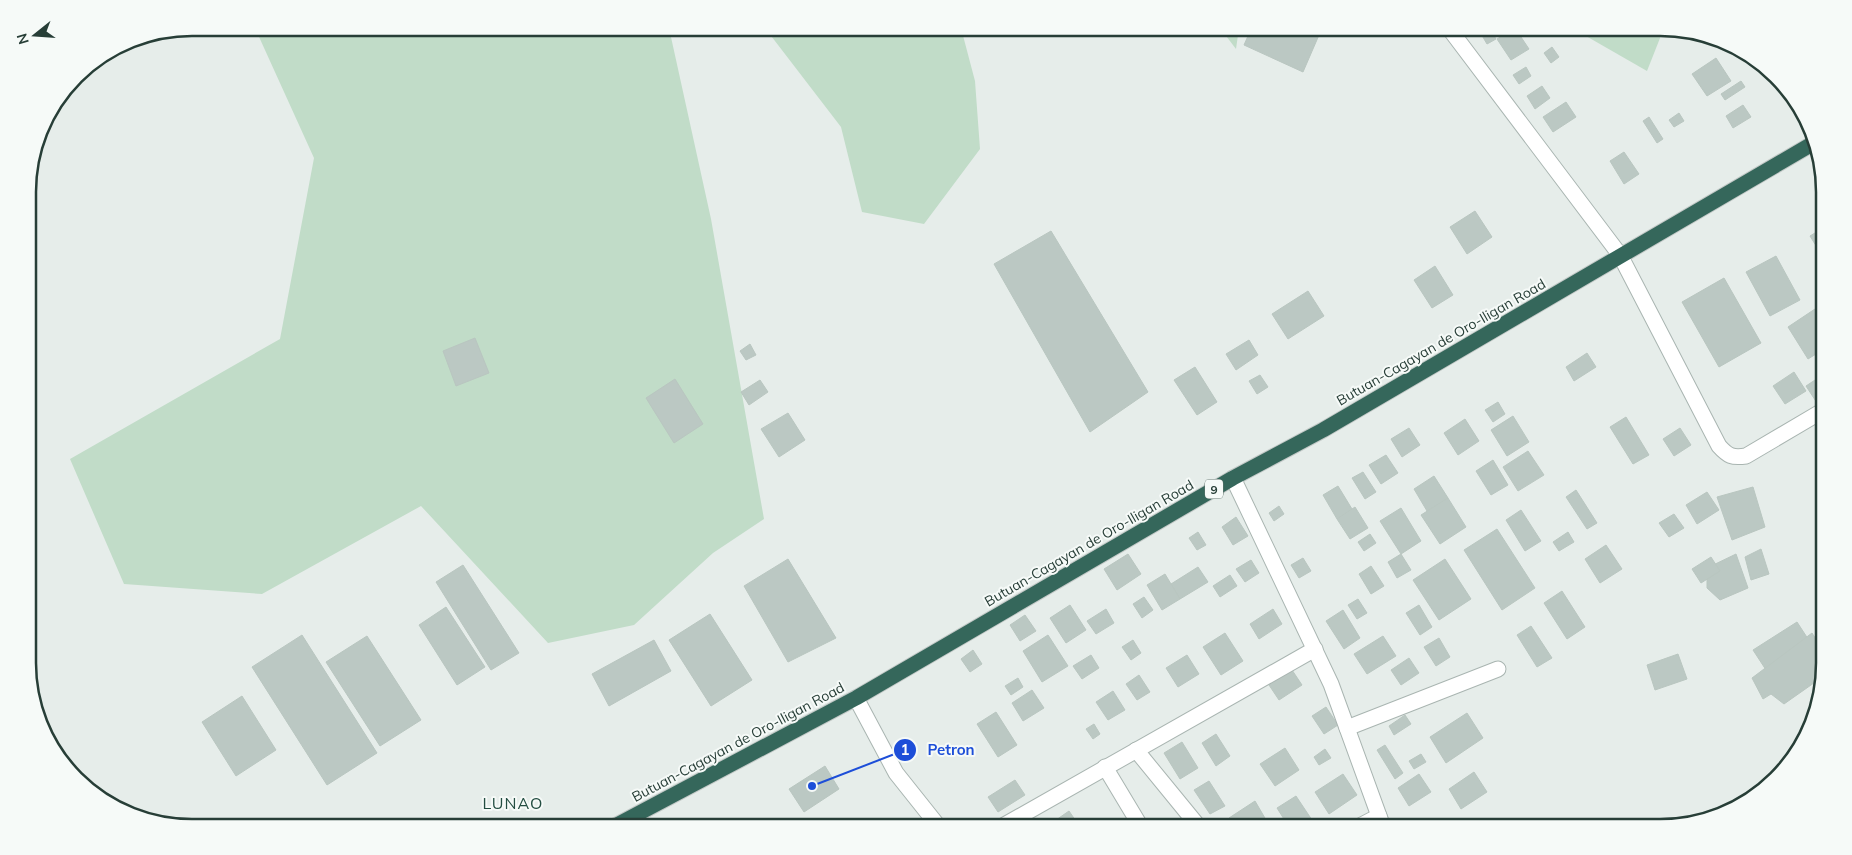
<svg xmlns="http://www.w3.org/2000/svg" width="1852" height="855" viewBox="0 0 1852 855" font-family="Mulish,sans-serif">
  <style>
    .green { fill: #c1dcc8 }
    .building { fill: #bbc8c3; stroke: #b9c6c0 }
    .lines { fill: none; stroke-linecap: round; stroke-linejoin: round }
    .minor-casing { stroke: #a9b5b1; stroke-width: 17 }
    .highway-casing { stroke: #c3c9c7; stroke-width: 17 }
    .minor { stroke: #fff; stroke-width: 15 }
    .highway { stroke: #35675b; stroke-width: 15 }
    .labels { text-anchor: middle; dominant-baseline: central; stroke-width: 4; stroke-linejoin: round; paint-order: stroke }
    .shield { fill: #f6faf8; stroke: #657671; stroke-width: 1 }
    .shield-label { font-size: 12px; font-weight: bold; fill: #273e37 }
    .street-label { font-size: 14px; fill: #273e37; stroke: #f6faf8 }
    .quarter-label { font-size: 16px; letter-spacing: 1px; fill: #244e42; stroke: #f6faf8 }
    .rim { fill: none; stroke: #273e37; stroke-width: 2.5 }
    .leader { fill: none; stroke: #1d4ed8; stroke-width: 2 }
    .callout-dot { fill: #1d4ed8; stroke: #f6faf8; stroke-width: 2 }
    .mark-label { font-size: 15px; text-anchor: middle; font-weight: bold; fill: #fff }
    .callout-label { font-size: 15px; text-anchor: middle; font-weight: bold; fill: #1d4ed8; stroke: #f6faf8; stroke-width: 4; stroke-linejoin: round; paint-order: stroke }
  </style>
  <rect width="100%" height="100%" fill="#e6edea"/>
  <g class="green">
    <path d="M1659,27l5,1 -17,43 -75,-43z"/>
    <path d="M255,28h414l42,191 53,300 -51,34 -79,72 -86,18 -127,-137 -159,88 -138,-10 -54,-125 210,-120 34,-181z"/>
    <path d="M765,28h196l14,53 5,68 -56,75 -62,-12 -21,-85z"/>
    <path d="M1220,28h19l-3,21z"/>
  </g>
  <g class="building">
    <path d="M1252,27h52l15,8 -16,37 -59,-27z"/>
    <path d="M1477,27h12l7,12 -9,5z"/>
    <path d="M1515,28l14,21 -18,11 -14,-21z"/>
    <path d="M1552,47l7,10 -8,6 -7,-10z"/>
    <path d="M1716,58l15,23 -24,15 -15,-22z"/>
    <path d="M1526,67l5,9 -12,8 -6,-9z"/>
    <path d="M1741,81l4,6 -20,13 -4,-6z"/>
    <path d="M1542,86l8,12 -15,11 -8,-13z"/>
    <path d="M1566,102l10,15 -23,15 -10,-15z"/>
    <path d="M1743,105l8,12 -18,11 -7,-12z"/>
    <path d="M1679,113l5,8 -10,6 -5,-7z"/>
    <path d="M1649,117l14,22 -6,4 -14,-22z"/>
    <path d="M1624,152l15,22 -15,10 -14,-23z"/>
    <path d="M1475,211l17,26 -25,17 -17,-27z"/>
    <path d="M1823,228v29l-13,-21z"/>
    <path d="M1051,231l97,161 -58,40 -96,-168z"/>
    <path d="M1776,256l24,44 -30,16 -24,-44z"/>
    <path d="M1435,266l18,29 -21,13 -18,-28z"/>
    <path d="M1724,278l37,65 -42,24 -37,-65z"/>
    <path d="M1308,291l16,25 -36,23 -16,-25z"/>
    <path d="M1815,309l9,13v27l-16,10 -20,-32z"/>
    <path d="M475,338l14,35 -33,13 -13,-35z"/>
    <path d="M1249,340l9,15 -22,15 -10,-16z"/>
    <path d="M750,344l6,11 -10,5 -6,-9z"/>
    <path d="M1587,353l9,14 -22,14 -8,-14z"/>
    <path d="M1195,367l22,35 -20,13 -23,-35z"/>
    <path d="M1794,372l12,19 -21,13 -12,-18z"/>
    <path d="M1824,374v29l-5,3 -13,-20z"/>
    <path d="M1260,375l8,12 -11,7 -8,-13z"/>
    <path d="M675,379l28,45 -29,19 -28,-45z"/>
    <path d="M760,380l8,12 -19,13 -8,-13z"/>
    <path d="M1498,402l7,12 -12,8 -8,-12z"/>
    <path d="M788,413l17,27 -26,17 -18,-28z"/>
    <path d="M1513,416l16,26 -22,14 -16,-26z"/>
    <path d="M1626,417l23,38 -16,9 -23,-37z"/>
    <path d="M1465,419l14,22 -21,14 -14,-22z"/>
    <path d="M1409,428l11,17 -18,12 -11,-18z"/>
    <path d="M1680,428l11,17 -17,11 -11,-17z"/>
    <path d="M1528,451l16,24 -26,16 -15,-24z"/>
    <path d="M1386,455l12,18 -17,11 -12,-19z"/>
    <path d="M1493,460l15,25 -17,10 -15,-24z"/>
    <path d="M1363,472l13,20 -11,7 -13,-21z"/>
    <path d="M1434,476l14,22 -21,13 -13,-22z"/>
    <path d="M1338,486l14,23 -15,10 -14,-24z"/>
    <path d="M1753,487l12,40 -33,13 -15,-43z"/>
    <path d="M1576,490l21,33 -10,6 -21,-32z"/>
    <path d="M1707,492l12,18 -22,14 -11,-19z"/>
    <path d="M1448,498l18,29 -26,17 -19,-29z"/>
    <path d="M1279,506l5,8 -10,7 -5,-8z"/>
    <path d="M1355,507l13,21 -18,11 -13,-20z"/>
    <path d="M1401,508l20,33 -20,13 -21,-33z"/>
    <path d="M1521,510l20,31 -16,10 -19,-31z"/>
    <path d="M1674,514l10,14 -15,9 -10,-14z"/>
    <path d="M1236,517l12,19 -15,9 -11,-18z"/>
    <path d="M1497,529l38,59 -33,22 -38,-60z"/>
    <path d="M1198,532l8,13 -9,5 -8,-12z"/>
    <path d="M1568,532l6,10 -15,9 -6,-9z"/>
    <path d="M1370,534l6,9 -12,8 -6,-9z"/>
    <path d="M1606,545l16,24 -22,14 -15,-24z"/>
    <path d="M1761,549l8,25 -18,6 -6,-23z"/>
    <path d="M1128,554l13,20 -24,16 -13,-21z"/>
    <path d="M1401,554l10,16 -14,8 -9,-16z"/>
    <path d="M1736,554l12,34 -28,12 -13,-12v-20z"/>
    <path d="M1711,557l9,14 -19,12 -9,-14z"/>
    <path d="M1303,558l8,13 -12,7 -8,-13z"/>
    <path d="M788,559l48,79 -48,24 -44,-76z"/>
    <path d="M1445,559l26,40 -32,21 -26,-40z"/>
    <path d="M1251,560l8,13 -14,9 -9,-13z"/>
    <path d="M463,565l56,88 -28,17 -55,-88z"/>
    <path d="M1371,566l13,20 -13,8 -12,-20z"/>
    <path d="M1198,567l10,15 -28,17 -9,-15z"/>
    <path d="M1165,574l15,25 -18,11 -15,-25z"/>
    <path d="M1230,575l7,11 -17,11 -7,-11z"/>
    <path d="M1562,591l23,36 -18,12 -23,-36z"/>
    <path d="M1144,597l9,13 -11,8 -9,-14z"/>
    <path d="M1358,599l9,14 -10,6 -9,-14z"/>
    <path d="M1070,605l16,25 -20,13 -16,-25z"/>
    <path d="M1419,605l13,22 -12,8 -14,-22z"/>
    <path d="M446,607l39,60 -28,18 -38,-60z"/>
    <path d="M1106,609l8,14 -18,11 -9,-13z"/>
    <path d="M1273,609l9,15 -23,15 -9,-15z"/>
    <path d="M1343,610l17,28 -16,11 -18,-28z"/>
    <path d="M710,614l42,66 -41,26 -42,-66z"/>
    <path d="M1025,615l11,16 -16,10 -10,-16z"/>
    <path d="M1797,622l15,23 -44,28 -15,-23z"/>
    <path d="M1531,626l21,32 -15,9 -20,-32z"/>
    <path d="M1225,633l18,28 -22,14 -18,-28z"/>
    <path d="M1812,633l12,19v11l-3,15 -37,26 -13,-10 -8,5 -11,-21z"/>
    <path d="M302,635l75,118 -50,32 -75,-118z"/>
    <path d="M1048,635l20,31 -26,16 -19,-31z"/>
    <path d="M367,636l54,84 -41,26 -54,-84z"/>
    <path d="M1383,636l13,20 -29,18 -13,-20z"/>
    <path d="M1439,638l11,19 -14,9 -12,-19z"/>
    <path d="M654,640l17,31 -62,35 -17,-32z"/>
    <path d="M1133,640l8,13 -10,7 -9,-13z"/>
    <path d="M973,650l9,14 -12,8 -9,-13z"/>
    <path d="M1678,654l9,25 -32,11 -8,-25z"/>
    <path d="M1091,655l8,13 -17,11 -9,-13z"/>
    <path d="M1187,655l12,19 -21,13 -12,-19z"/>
    <path d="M1409,658l10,15 -18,12 -10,-15z"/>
    <path d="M1292,670l10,15 -23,15 -10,-15z"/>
    <path d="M1139,675l11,17 -13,8 -11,-16z"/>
    <path d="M1018,678l5,9 -12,8 -6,-9z"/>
    <path d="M1032,690l12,18 -21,13 -11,-18z"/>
    <path d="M1113,691l12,19 -17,10 -12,-18z"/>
    <path d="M242,696l34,54 -40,26 -34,-54z"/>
    <path d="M1326,707l12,18 -14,9 -12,-18z"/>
    <path d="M996,712l21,33 -19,12 -21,-33z"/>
    <path d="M1467,713l16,25 -37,25 -16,-26z"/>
    <path d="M1405,715l6,9 -17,11 -5,-9z"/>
    <path d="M1094,724l6,10 -7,5 -7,-10z"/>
    <path d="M1216,734l14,22 -14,10 -14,-23z"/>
    <path d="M1182,742l16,26 -18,11 -16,-26z"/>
    <path d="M1385,745l18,28 -8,6 -18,-29z"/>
    <path d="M1285,748l14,22 -24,16 -15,-22z"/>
    <path d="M1325,749l6,9 -12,7 -5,-8z"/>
    <path d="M1421,754l5,8 -12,7 -5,-8z"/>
    <path d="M825,766l14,23 -35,23 -15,-23z"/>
    <path d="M1474,772l13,20 -26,17 -12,-20z"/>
    <path d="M1343,774l14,21 -28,19 -14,-22z"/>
    <path d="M1419,774l12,18 -22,14 -11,-18z"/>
    <path d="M1015,780l10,15 -27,17 -10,-15z"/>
    <path d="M1209,781l16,25 -15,8 -16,-24z"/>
    <path d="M1296,796l18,27 -6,4h-19l-12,-19z"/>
    <path d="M1255,801l14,24 -4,2h-30l-6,-9z"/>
    <path d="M1069,811l11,16h-20l-4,-7z"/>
  </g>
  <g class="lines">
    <g class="minor-casing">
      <g id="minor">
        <path d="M1448,27l172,228 99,191c9,10 13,12 27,10l78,-46"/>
        <path d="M1233,478l98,206 52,143"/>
        <path d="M856,698l40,75 43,54"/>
        <path d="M1347,728l151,-59"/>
        <path d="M1136,750l63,77"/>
        <path d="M1105,767l36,60"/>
        <path d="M1001,827l314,-178"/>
        <path d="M1358,827l21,-11"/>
      </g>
    </g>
    <g class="highway-casing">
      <path id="highway" d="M613,827l243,-129 377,-220 90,-48 489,-286"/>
    </g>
    <use href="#minor" class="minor"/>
    <use href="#highway" class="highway"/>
  </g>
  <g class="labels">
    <rect class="shield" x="1205" y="479.5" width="18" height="19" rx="4"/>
    <g class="shield-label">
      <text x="1214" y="489">9</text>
    </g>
    <g class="street-label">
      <text transform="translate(1441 342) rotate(-30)">Butuan-Cagayan de Oro-Iligan Road</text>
      <text transform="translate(1089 543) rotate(-30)">Butuan-Cagayan de Oro-Iligan Road</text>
      <text transform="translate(738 742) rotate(-28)">Butuan-Cagayan de Oro-Iligan Road</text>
    </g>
    <g class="quarter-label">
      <text x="513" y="803">LUNAO</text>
    </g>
  </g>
  <path d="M0 0H1852V855H0ZM192 36H1660A156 156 0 0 1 1816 192V663A156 156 0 0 1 1660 819H192A156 156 0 0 1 36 663V192A156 156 0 0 1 192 36Z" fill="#f6faf8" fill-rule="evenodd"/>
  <path class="rim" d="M192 36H1660A156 156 0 0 1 1816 192V663A156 156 0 0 1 1660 819H192A156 156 0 0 1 36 663V192A156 156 0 0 1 192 36Z"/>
  <path class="leader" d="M812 786L905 750"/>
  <g class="callout-dot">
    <circle cx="812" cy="786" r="5"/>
    <circle cx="905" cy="750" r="12"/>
  </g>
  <g class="mark-label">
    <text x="905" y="755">1</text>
  </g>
  <g class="callout-label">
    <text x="951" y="755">Petron</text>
  </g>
  <g transform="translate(35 35) rotate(253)" stroke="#f6faf8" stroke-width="4" paint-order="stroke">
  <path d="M0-4L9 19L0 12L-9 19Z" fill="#273e37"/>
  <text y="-8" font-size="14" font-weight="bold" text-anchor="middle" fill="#273e37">N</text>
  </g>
</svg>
